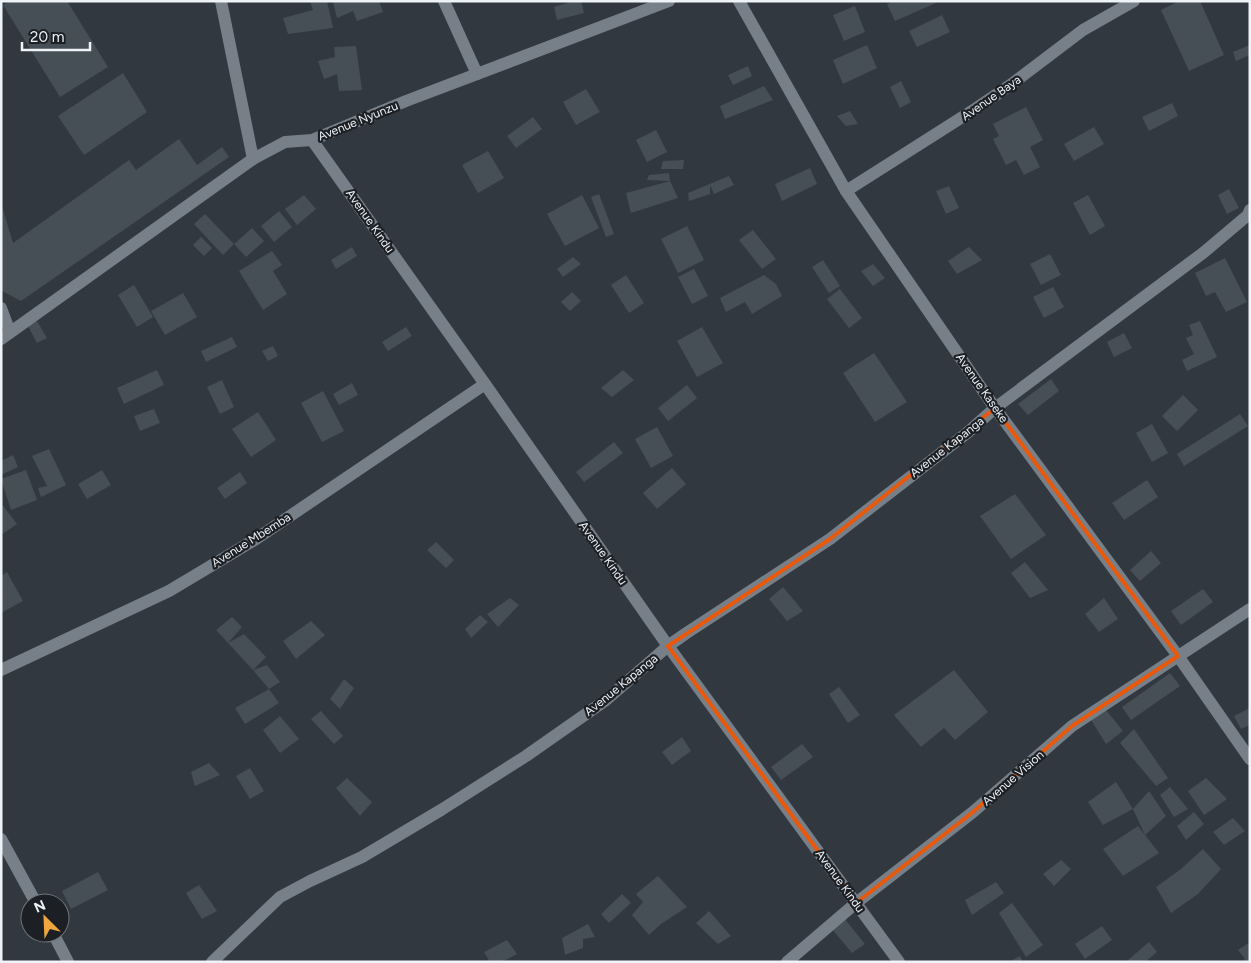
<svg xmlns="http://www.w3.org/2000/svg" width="1251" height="963" viewBox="0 0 1251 963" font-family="Figtree,sans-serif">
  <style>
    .building { fill: #464e56 }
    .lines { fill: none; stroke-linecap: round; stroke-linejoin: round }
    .minor { stroke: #777f88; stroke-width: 12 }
    .marked { fill: none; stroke: #e8590c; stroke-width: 4; stroke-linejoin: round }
    .labels { text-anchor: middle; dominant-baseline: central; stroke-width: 4.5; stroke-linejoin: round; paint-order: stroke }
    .street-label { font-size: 12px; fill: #eef3f8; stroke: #1c1f23 }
  </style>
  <rect width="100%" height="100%" fill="#313840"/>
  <g class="building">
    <path d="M10,1h57l41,66 -48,30 -57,-92z"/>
    <path d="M310,1h17l6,27 -45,6 -5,-16 30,-8z"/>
    <path d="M334,1h45l4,11 -26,9 -4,-10 -16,7 -4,-16z"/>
    <path d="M573,1h8l3,12 -27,7 -3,-13z"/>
    <path d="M894,1h41l1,2 -41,18 -8,-17z"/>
    <path d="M1179,1h21l24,54 -35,16 -28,-61z"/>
    <path d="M855,6l10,26 -21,9 -11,-26z"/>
    <path d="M942,15l8,17 -33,15 -8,-16z"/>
    <path d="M867,45l10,23 -34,16 -10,-24z"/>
    <path d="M1250,45v10l-14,6 -3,-9z"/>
    <path d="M356,46l6,44 -23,1 -2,-17 -13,5 -6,-18 17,-4 -1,-10z"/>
    <path d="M748,66l4,10 -19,9 -5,-10z"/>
    <path d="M123,73l24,39 -63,43 -26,-39z"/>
    <path d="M901,81l10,21 -11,6 -10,-21z"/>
    <path d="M764,86l9,14 -48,19 -5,-13z"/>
    <path d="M586,89l14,23 -24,13 -13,-23z"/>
    <path d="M1172,103l6,13 -29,15 -7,-14z"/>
    <path d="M1026,107l17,33 -13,7 10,20 -16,8 -8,-15 -10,5 -13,-26 6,-3 -6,-12z"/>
    <path d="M850,111l8,13 -12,2 -9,-10z"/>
    <path d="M533,117l9,12 -26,19 -9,-12z"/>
    <path d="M1094,127l10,17 -30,17 -10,-17z"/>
    <path d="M656,130l11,22 -20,10 -11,-22z"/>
    <path d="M179,139l18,26 25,-18 7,10 -208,144 -19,-10 -1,-88 12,40 116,-83 7,10z"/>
    <path d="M488,151l16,27 -26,15 -16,-28z"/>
    <path d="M684,160l-1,9h-22l2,-8z"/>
    <path d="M810,168l7,16 -35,17 -7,-17z"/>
    <path d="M669,173l1,8 8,17 -47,15 -5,-20 44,-12 -23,-1 2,-5z"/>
    <path d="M729,176l5,9 -20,9 -4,-9v9l-21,7 -1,-8z"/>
    <path d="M949,186l10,22 -13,6 -10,-23z"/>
    <path d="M1229,189l10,19 -12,6 -9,-19z"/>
    <path d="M599,194l15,40 -8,3 -15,-40z"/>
    <path d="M304,195l12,14 -19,16 -12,-16z"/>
    <path d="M582,195l17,33 -34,18 -18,-32z"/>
    <path d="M1088,195l17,31 -15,9 -17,-32z"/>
    <path d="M279,211l13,16 -18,15 -13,-16z"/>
    <path d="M205,214l29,30 -11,11 -29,-31z"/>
    <path d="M687,226l17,34 -26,13 -17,-34z"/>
    <path d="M252,228l12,13 -18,16 -12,-13z"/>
    <path d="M753,230l23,29 -14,10 -23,-29z"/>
    <path d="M201,237l11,11 -8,8 -11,-11z"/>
    <path d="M352,247l5,9 -21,13 -5,-9z"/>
    <path d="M969,247l13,13 -25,14 -9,-13z"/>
    <path d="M272,251l10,14 -9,6 14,23 -24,16 -24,-39z"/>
    <path d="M1050,254l11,21 -20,10 -11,-21z"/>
    <path d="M573,257l8,7 -18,13 -6,-8z"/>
    <path d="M1225,258l22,44 -21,10 -11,-20 -9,4 -11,-23z"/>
    <path d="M823,260l17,26 -11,7 -17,-26z"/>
    <path d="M873,264l12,14 -12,8 -12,-15z"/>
    <path d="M694,269l14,27 -16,8 -14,-27z"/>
    <path d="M626,275l18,28 -15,10 -18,-28z"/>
    <path d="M764,275l12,9 6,12 -30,18 -7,-12 -19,10 -6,-14z"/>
    <path d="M134,285l19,32 -16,10 -19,-32z"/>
    <path d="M1053,287l11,20 -20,11 -11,-21z"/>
    <path d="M840,289l22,29 -13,10 -22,-29z"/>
    <path d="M572,292l9,9 -11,10 -9,-9z"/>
    <path d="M183,293l14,24 -32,18 -14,-24z"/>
    <path d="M37,321l10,17 -10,5 -9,-17z"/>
    <path d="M1200,321l17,36 -30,14 -5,-11 12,-6 -8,-16 7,-3 -4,-10z"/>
    <path d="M406,327l6,9 -24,15 -6,-9z"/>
    <path d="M702,327l21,36 -26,14 -20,-36z"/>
    <path d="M1124,333l8,15 -18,9 -7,-15z"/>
    <path d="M232,337l5,10 -31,15 -5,-11z"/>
    <path d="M273,346l5,10 -10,5 -6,-10z"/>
    <path d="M874,353l33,49 -32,20 -32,-49z"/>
    <path d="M157,370l7,15 -40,19 -7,-16z"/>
    <path d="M623,370l11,10 -22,17 -11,-9z"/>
    <path d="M1051,379l8,12 -31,24 -10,-11z"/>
    <path d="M222,380l12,27 -14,7 -13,-27z"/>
    <path d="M352,383l6,12 -19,10 -6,-11z"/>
    <path d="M687,385l10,13 -29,23 -10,-13z"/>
    <path d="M323,391l21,40 -22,11 -21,-39z"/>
    <path d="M1183,395l15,15 -21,21 -15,-15z"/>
    <path d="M154,409l6,14 -20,8 -6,-15z"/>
    <path d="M258,412l18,28 -25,17 -19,-28z"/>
    <path d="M1240,414l8,12 -64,40 -7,-12z"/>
    <path d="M1152,424l16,29 -16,9 -16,-29z"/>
    <path d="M657,427l16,29 -22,12 -16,-29z"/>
    <path d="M614,442l9,11 -39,29 -8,-10z"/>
    <path d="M49,449l17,36 -25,12 -3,-9 9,-2 -15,-30z"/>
    <path d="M13,455l5,12 -17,8v-14z"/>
    <path d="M672,468l14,16 -29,25 -14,-16z"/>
    <path d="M26,470l11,30 -26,10 -10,-31z"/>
    <path d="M102,470l9,15 -24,14 -9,-15z"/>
    <path d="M240,472l7,11 -22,16 -8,-11z"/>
    <path d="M1147,480l11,17 -34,23 -12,-17z"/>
    <path d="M1015,494l31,41 -35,24 -31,-43z"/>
    <path d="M1,503l16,21 -16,11z"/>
    <path d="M436,542l18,18 -8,8 -19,-18z"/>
    <path d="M1151,551l10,12 -21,18 -10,-11z"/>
    <path d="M1025,562l23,28 -18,8 -19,-25z"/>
    <path d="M7,572l16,29 -22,12v-37z"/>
    <path d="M783,587l20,24 -16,10 -18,-22z"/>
    <path d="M1203,589l10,13 -32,23 -10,-14z"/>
    <path d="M510,598l9,7 -21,22 -11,-13z"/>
    <path d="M1104,598l14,21 -19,13 -14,-18z"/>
    <path d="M480,615l8,7 -17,16 -6,-9z"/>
    <path d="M232,617l10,10 -14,16 16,-9 22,23 -13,13 -37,-40z"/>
    <path d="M311,621l14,14 -29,24 -13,-18z"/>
    <path d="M267,665l13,17 -11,7 -16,-19z"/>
    <path d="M954,670l34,42 -33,28 -11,-12 -23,19 -27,-32z"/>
    <path d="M1170,673l10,13 -49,34 -9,-13z"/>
    <path d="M344,679l10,9 -14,21 -10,-10z"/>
    <path d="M839,687l21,28 -12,8 -19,-29z"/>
    <path d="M269,689l10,14 -34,21 -10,-16z"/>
    <path d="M1250,708v17l-9,4 -7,-13z"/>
    <path d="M1106,710l17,21 -17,13 -15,-24z"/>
    <path d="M321,711l22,25 -9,8 -23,-25z"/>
    <path d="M280,716l19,23 -19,14 -17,-23z"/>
    <path d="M1134,729l34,49 -12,8 -36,-43z"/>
    <path d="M682,737l9,14 -19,14 -10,-13z"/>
    <path d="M802,744l11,13 -32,23 -10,-13z"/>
    <path d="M209,763l11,12 -25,11 -4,-14z"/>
    <path d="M250,768l14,23 -14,8 -14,-23z"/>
    <path d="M347,778l25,24 -12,14 -24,-28z"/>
    <path d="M1206,778l21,21 -23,16 -16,-24z"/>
    <path d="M1116,782l17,27 -30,16 -15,-23z"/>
    <path d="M1170,787l18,22 -14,8 -14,-22z"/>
    <path d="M1149,791l17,25 -21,19 -12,-26z"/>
    <path d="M1194,812l10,12 -18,16 -9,-14z"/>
    <path d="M1233,818l12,13 -21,14 -11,-13z"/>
    <path d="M1138,826l21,27 -36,23 -20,-27z"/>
    <path d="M1203,849l18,20 -23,25 -27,19 -15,-26 25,-18z"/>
    <path d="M1061,860l10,9 -17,17 -11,-12z"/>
    <path d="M98,872l10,18 -37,19 -9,-18z"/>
    <path d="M658,876l29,31 -26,17 -12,11 -17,-20 11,-13 -7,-8z"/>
    <path d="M996,882l8,11 -32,22 -7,-15z"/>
    <path d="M199,885l18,26 -15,8 -16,-26z"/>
    <path d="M622,894l9,9 -22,20 -8,-9z"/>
    <path d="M1012,903l31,42 -17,12 -27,-44z"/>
    <path d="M709,911l22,25 -13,8 -22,-21z"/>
    <path d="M844,918l21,26 -13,9 -20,-24z"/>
    <path d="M588,924l7,13 -12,2v9l-18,7 -3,-17z"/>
    <path d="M1102,926l10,14 -27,19 -10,-15z"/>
    <path d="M507,940l10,14 -15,8h-12l-6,-10z"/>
    <path d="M1149,942l8,10 -12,10h-15l-2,-2z"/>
    <path d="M1250,942v20h-8l3,-3 -7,-9z"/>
    <path d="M1020,956l3,6h-14z"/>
  </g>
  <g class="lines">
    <g class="minor">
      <path d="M221,1l32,158"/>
      <path d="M444,1l33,73"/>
      <path d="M739,1l107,190 149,217 183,248 72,103"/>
      <path d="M312,140l173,244 183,262 231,316"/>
      <path d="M846,191l129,-82 34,-23 74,-56 51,-29"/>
      <path d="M1,308l9,24"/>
      <path d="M1,339l252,-180 32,-17 27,-2 94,-39 263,-100"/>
      <path d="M1,670l168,-79 87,-52 229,-155"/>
      <path d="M1,839l35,64"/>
      <path d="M53,933l15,29"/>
      <path d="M212,962l68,-65 30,-16 52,-24 79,-47 85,-54 80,-56 62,-54 17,-12 145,-95 137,-106 28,-25 208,-155 45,-38 2,-5"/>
      <path d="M787,962l69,-59 117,-91 99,-86 178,-117"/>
    </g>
  </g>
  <path class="marked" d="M995,408l183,248 -106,70 -99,86 -117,91 -188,-257 162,-107z"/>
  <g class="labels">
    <g class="street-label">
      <text transform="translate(991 98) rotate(-35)">Avenue Baya</text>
      <text transform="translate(358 121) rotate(-22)">Avenue Nyunzu</text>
      <text transform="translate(370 221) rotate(55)">Avenue Kindu</text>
      <text transform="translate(982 388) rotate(55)">Avenue Kaseke</text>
      <text transform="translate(947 447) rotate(-38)">Avenue Kapanga</text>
      <text transform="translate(251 540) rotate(-32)">Avenue Mbemba</text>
      <text transform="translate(603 553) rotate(55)">Avenue Kindu</text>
      <text transform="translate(621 685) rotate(-39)">Avenue Kapanga</text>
      <text transform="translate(1013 778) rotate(-41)">Avenue Vision</text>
      <text transform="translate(840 881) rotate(54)">Avenue Kindu</text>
    </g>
  </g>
  <rect width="1251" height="963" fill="none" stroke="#eef3f8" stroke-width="5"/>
  <g transform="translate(45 918) rotate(336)"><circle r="24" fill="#1c1f23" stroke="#707478"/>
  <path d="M0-4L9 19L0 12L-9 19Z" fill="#f0a63f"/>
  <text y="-8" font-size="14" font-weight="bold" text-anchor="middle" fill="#eef3f8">N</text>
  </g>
  <path d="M22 42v8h68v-8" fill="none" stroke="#eef3f8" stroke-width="2.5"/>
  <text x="30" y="42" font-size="15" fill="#eef3f8" stroke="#1c1f23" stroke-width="4" paint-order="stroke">20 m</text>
</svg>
